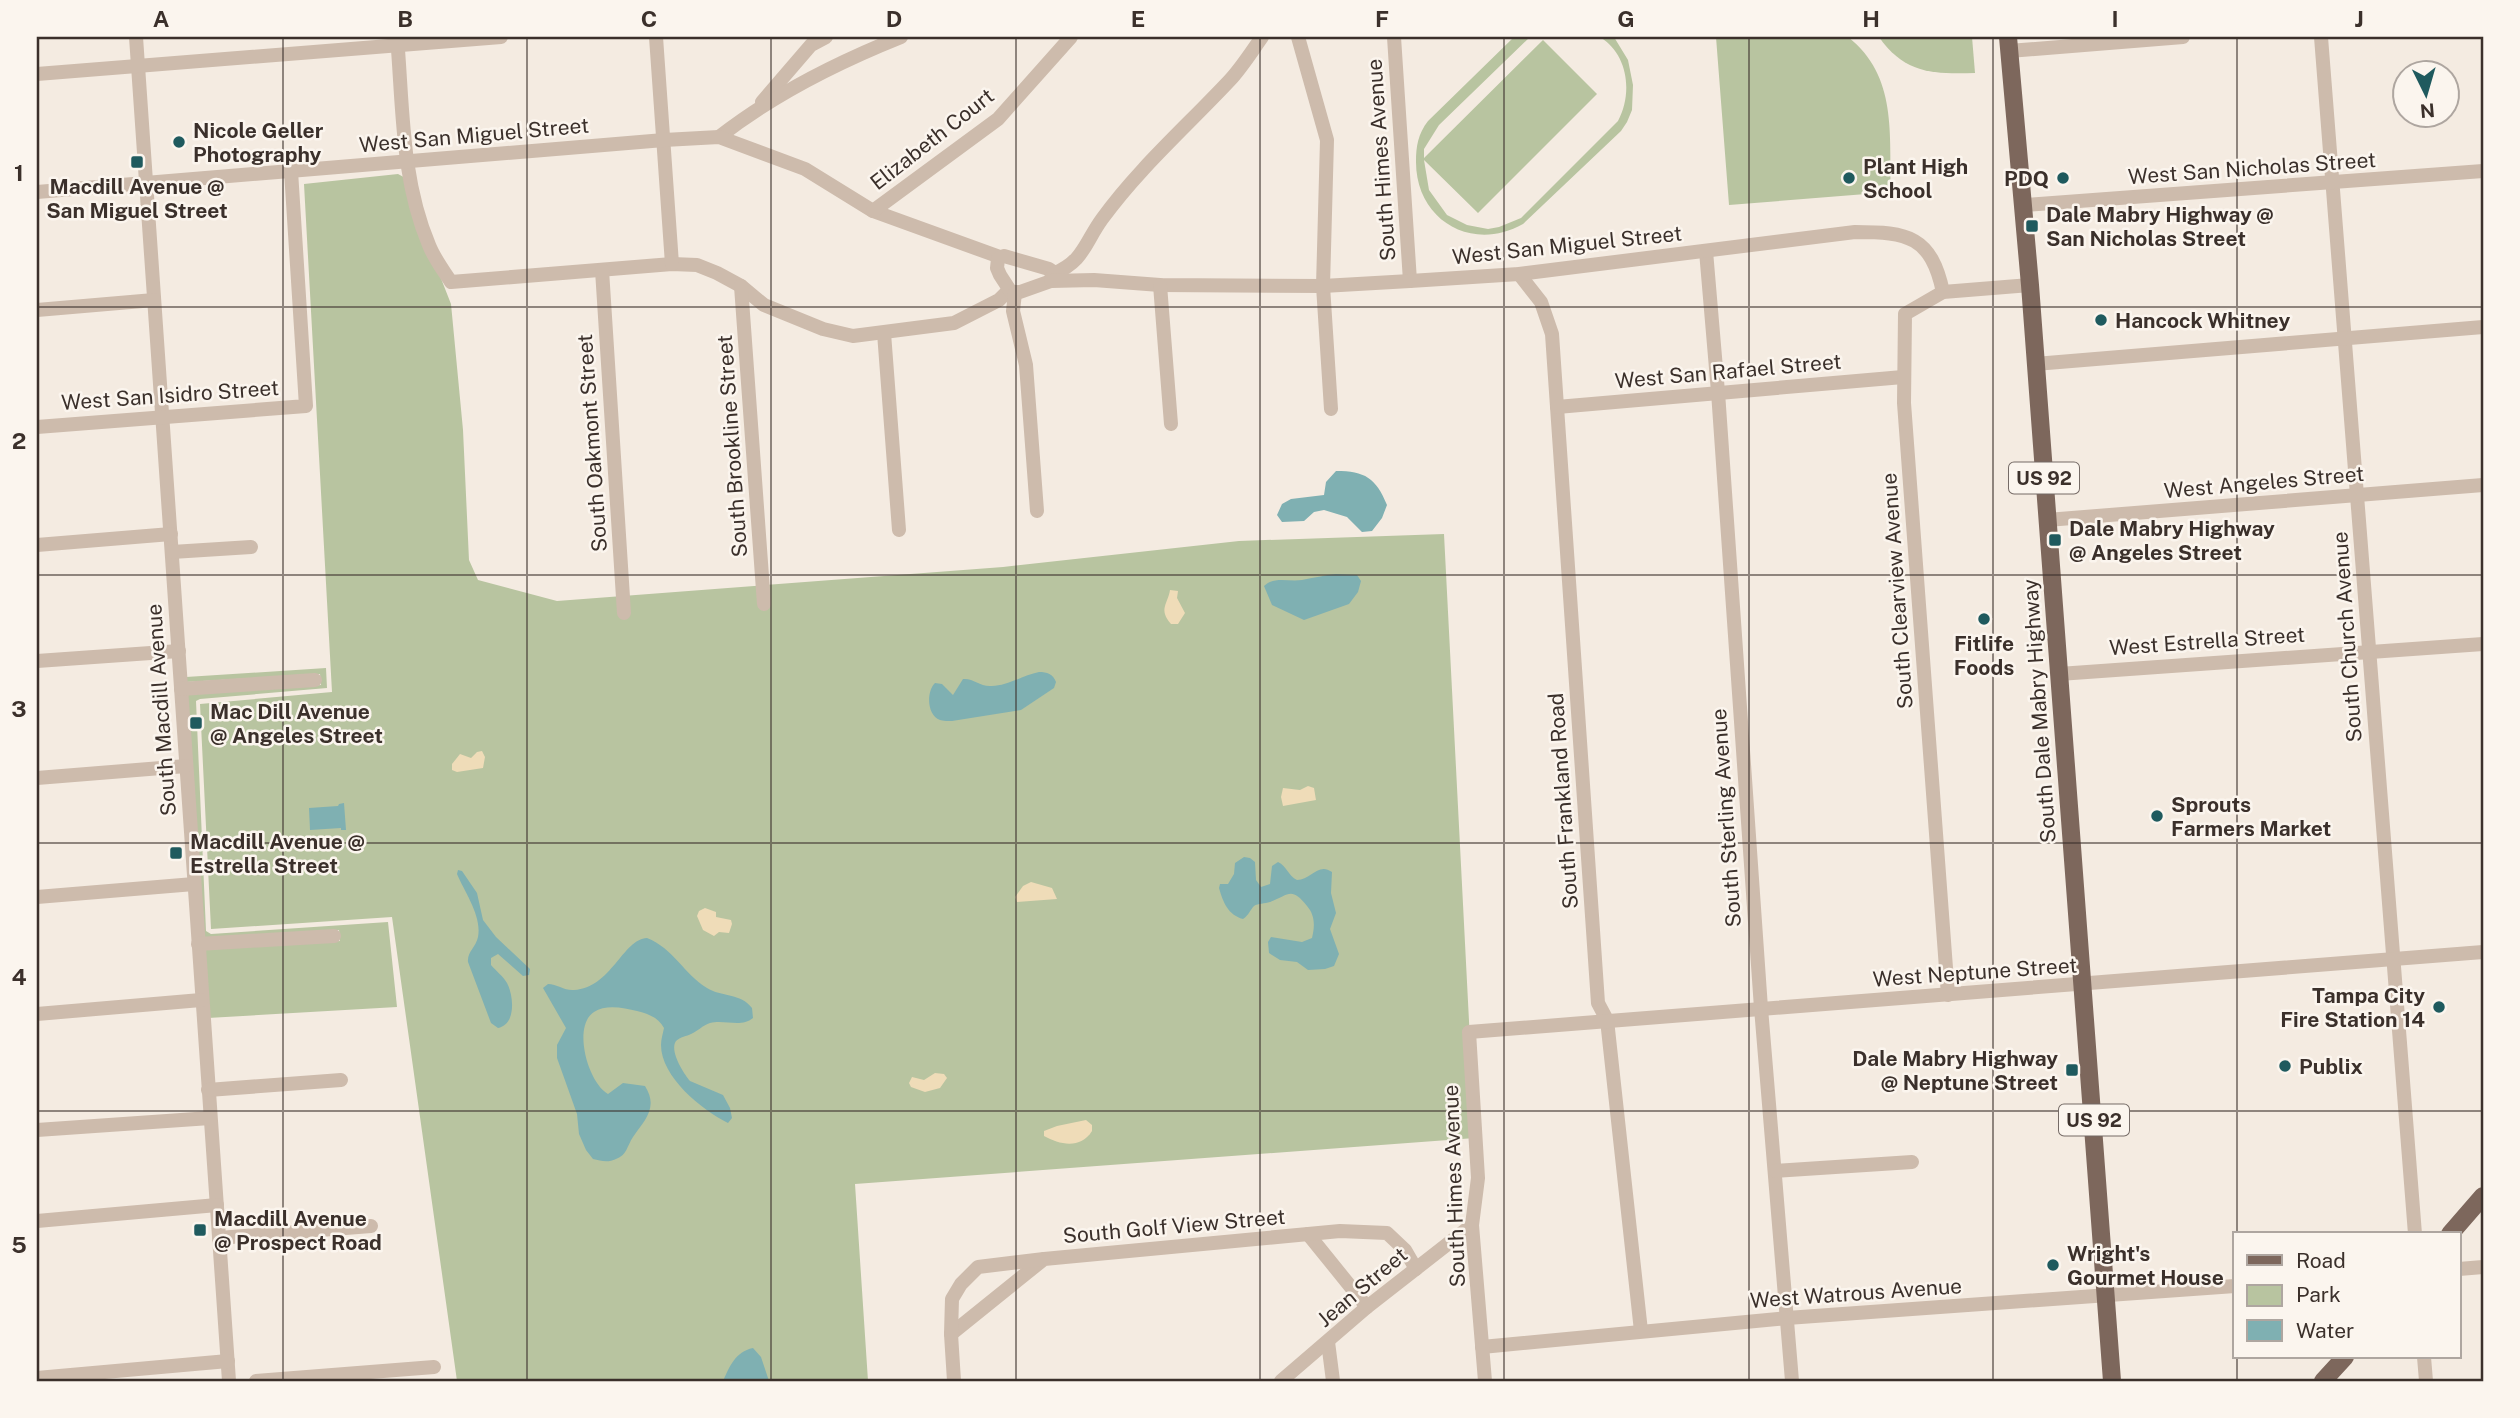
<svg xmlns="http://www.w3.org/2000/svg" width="2520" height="1418" viewBox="0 0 2520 1418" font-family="'Public Sans',sans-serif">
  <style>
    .green { fill: #b8c4a0 }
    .sand { fill: #efdcb8 }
    .water { fill: #7fb0b2 }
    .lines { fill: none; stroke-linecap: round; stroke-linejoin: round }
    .minor { stroke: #cdbbac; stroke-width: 14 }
    .major { stroke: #7d675c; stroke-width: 18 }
    .grid { fill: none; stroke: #3b302b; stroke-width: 2; stroke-opacity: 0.55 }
    .poi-dot { fill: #1f5a5e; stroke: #fbf5ee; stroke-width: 2.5 }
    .labels { text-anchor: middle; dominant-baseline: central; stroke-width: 5; stroke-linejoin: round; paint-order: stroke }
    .shield { fill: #fbf5ee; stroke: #756b66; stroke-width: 2 }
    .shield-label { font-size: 19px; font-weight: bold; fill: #3b302b }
    .poi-label { font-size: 21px; font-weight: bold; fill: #3b302b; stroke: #fbf5ee; text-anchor: start }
    .street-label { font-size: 21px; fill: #3b302b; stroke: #fbf5ee }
    .neatline { fill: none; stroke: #3b302b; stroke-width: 2.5 }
    .grid-label { font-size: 23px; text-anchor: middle; font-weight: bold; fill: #3b302b }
  </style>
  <rect width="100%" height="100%" fill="#f4ebe1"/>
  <g class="green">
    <path d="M1514,37h16l-91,88 -15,24v9l119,-118 54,54 -119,119 -54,-53 5,30 18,25 20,10 21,4 11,-2 22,-9 97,-97c15,-28 10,-67 -18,-84h14l14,23 5,25 -1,25 -5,12 -6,9 -98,93c-51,29 -107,-4 -107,-62 0,-16 2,-28 12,-41z"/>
    <path d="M1716,37h132c50,39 41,98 43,155l-162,13z"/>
    <path d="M1879,37h93l3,36c-42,1 -70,1 -96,-36z"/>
    <path d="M398,174l13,7 6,36 34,87 12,126 6,130 9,20 79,21 446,-34 236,-26 205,-7 31,604 -620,46 13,197h-411l-65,-464 -181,12 -11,-225 132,-12 -28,-508z"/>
    <path d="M326,668l1,20 -127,11 -4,2 10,230 5,3 177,-12 9,85 -189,11 -4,-68 136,-9 -1,-11 -136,8 -16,-244 134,-9 -1,-11 -134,8v-5z"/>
  </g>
  <g class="sand">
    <path d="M1170,590l8,1 -1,7 8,15 -7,11h-7c-13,-15 -3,-20 -1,-34z"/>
    <path d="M482,751l3,6 -2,11 -26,4 -5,-2v-6l8,-10 11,4 6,-6z"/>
    <path d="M1308,786l6,2 2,12 -33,6 -2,-9 2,-9 17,2z"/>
    <path d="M1031,882l21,6 5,11 -40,3 -2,-5 8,-11z"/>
    <path d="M705,908l11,4v5l15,3 1,4 -3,9 -10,-1 -5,4 -11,-6 -6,-14 2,-5z"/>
    <path d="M935,1073l9,1 3,4 -7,10 -15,4 -14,-5 -2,-4 3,-6 12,3z"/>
    <path d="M1086,1120l6,5v6c-11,18 -32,14 -48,5v-5l13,-5z"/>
  </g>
  <g class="water">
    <path d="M1336,471c29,0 40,7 51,34l-5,13 -10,13 -10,1 -15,-15 -23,-7 -10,2 -10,9 -22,1 -5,-7 5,-11 9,-5 33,-4 2,-13z"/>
    <path d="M1336,574l21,1 4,6 -3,11 -9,12 -45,16 -32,-15 -8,-19c10,-10 24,-4 38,-6 11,-2 23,-5 34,-6z"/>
    <path d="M1039,672c8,0 14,2 17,10l-2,6 -33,22 -69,11c-2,0 -10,0 -12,-1 -13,-5 -14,-28 -5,-37l7,1 11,11 10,-16c10,-1 16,7 27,7 16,1 33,-11 49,-14z"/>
    <path d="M344,803l2,27h-5v-2l-31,2 -1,-22 29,-2 1,-2z"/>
    <path d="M1244,857l6,1 5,4 1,18 5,7 9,-3 2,-18 6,-4c9,4 10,14 19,18 14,0 21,-18 35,-8l-1,21 5,20 -6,16 9,25 -5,12 -9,3 -17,1 -11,-8 -17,-2 -11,-7 -1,-11 3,-5 31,5 10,-4c3,-12 3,-23 -5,-32 -16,-20 -18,-11 -37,-4 -5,2 -12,1 -16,4 -4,4 -5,9 -11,13 -15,-4 -20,-17 -24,-31l1,-4h8l6,-10 1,-11z"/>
    <path d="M458,870l4,1 15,22 6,27 13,17 34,32 -1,6 -6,1 -25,-22 -7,4v7c5,6 12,11 16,18 7,13 9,42 -9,45l-7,-5 -23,-61c-1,-10 8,-15 10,-25 4,-21 -13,-44 -21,-63z"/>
    <path d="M647,938c26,10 37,36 60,50 14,9 34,5 45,20l1,10c-12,10 -29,1 -43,5 -7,2 -12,8 -19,11 -4,2 -11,3 -15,7 -7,10 8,33 14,40l33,14 7,13 2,10 -4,5c-26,-13 -67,-46 -67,-78 0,-6 2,-12 3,-17 -6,-11 -16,-14 -27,-17 -13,-3 -31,-7 -43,1 -22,14 -6,71 14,82l15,-11 22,3c14,22 -1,35 -12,51 -6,9 -6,18 -17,22 -8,4 -15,2 -23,0l-7,-9 -7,-16 -2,-20 -20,-56v-13l9,-17 -23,-40 5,-4c9,0 17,7 26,6 37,-2 49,-51 73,-52z"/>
    <path d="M753,1348l8,9 8,24h-46c7,-15 12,-29 30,-33z"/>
  </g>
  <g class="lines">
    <g class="minor">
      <path d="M136,37l93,1344"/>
      <path d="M397,37c6,69 4,142 32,208 5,13 14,25 22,37l221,-18 25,1 20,8 24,13 23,19 59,24 30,7 101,-13 45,-23 10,-10"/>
      <path d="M656,37l16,227"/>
      <path d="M1298,37l29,103 -4,146 8,123"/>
      <path d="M1394,37l16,244"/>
      <path d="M2321,37l94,1197"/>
      <path d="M2009,51l174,-14"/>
      <path d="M37,74l464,-37"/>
      <path d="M762,102l49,-57 15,-8"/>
      <path d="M719,137c55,-43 117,-74 182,-100"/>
      <path d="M37,192l627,-52 55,-3 86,32 68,42 127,46"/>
      <path d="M2024,205l459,-34"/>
      <path d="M873,211l125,-92 73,-82"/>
      <path d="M1706,251l12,141 43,616 31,373"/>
      <path d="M1004,256l45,13 3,2 -1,10 -31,11h-9l-11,-17 -3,-7 1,-9z"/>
      <path d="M602,270l22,343"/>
      <path d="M1053,274c31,-13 31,-30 49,-55 37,-51 85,-93 128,-139 12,-13 22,-29 32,-43"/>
      <path d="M1519,274l22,28 11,32 46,669 9,17 34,311"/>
      <path d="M1051,281l43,-1 66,5 163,1 87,-5 109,-7 336,-42c53,0 76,4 88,60"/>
      <path d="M1160,285l11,139"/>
      <path d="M741,286l23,318"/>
      <path d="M1015,293l-2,18 13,54 11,146"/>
      <path d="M37,310l117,-10"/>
      <path d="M884,333l15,197"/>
      <path d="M2035,364l448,-37"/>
      <path d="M1557,407l346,-30"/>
      <path d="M37,427l269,-21 -15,-235"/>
      <path d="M2047,520l436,-35"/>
      <path d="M37,545l134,-11"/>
      <path d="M172,552l79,-5"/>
      <path d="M37,661l142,-10"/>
      <path d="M2059,674l424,-30"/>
      <path d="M181,689l134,-9"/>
      <path d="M37,778l149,-12"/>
      <path d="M37,897l157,-13"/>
      <path d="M198,944l136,-8"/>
      <path d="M1948,995l-44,-592 1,-89 38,-22 87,-7"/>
      <path d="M37,1014l164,-14"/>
      <path d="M208,1090l133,-10"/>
      <path d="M37,1130l173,-12"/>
      <path d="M1775,1171l137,-9"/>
      <path d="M37,1221l180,-16"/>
      <path d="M1308,1234l59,73"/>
      <path d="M219,1238l152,-12"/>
      <path d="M2459,1269l24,-2"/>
      <path d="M951,1334l93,-75 296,-28 47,2 18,17 11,19"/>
      <path d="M1328,1342l5,39"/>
      <path d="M1482,1347l305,-29 448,-32"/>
      <path d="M2424,1357l2,24"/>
      <path d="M37,1378l191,-17"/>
      <path d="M256,1381l178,-14"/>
      <path d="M954,1381l-3,-47 1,-35 9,-15 17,-17 66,-8"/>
      <path d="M1281,1381l86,-74 105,-82"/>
      <path d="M1485,1381l-13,-156 6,-47 -9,-146 1014,-80"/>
    </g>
    <g class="major">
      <path d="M2008,37l22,248 82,1096"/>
      <path d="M2450,1234l33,-38"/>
      <path d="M2323,1381l22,-24"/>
    </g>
  </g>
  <path class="grid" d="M283,37v1344M527,37v1344M771,37v1344M1016,37v1344M1260,37v1344M1504,37v1344M1749,37v1344M1993,37v1344M2237,37v1197M37,307h2446M37,575h2446M37,843h2446M37,1111h2446M2237,1357v24"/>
  <g class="poi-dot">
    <circle cx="179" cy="142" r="7"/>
    <rect x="130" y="155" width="14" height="14" rx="3.5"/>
    <circle cx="1849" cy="178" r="7"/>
    <circle cx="2063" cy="178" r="7"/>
    <rect x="2025" y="219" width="14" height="14" rx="3.5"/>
    <circle cx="2101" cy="320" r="7"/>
    <rect x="2048" y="533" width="14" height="14" rx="3.5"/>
    <circle cx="1984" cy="619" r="7"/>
    <rect x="189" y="716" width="14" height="14" rx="3.5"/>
    <circle cx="2157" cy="816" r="7"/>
    <rect x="169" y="846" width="14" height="14" rx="3.5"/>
    <circle cx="2439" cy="1007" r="7"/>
    <circle cx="2285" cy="1066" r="7"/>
    <rect x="2065" y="1063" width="14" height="14" rx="3.5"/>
    <rect x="193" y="1223" width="14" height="14" rx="3.5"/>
    <circle cx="2053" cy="1265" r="7"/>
  </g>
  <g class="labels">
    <g class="shield">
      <rect x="2009" y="462.5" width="70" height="31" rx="5"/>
      <rect x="2059" y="1104.5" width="70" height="31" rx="5"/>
    </g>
    <g class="shield-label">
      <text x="2044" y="478">US 92</text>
      <text x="2094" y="1120">US 92</text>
    </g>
    <g class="poi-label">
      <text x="193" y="130">Nicole Geller<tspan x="193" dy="24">Photography</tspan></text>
      <text x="1863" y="166">Plant High<tspan x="1863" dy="24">School</tspan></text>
      <text x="2049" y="178" text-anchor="end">PDQ</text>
      <text x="137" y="186" text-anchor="middle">Macdill Avenue @<tspan x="137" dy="24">San Miguel Street</tspan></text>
      <text x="2046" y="214">Dale Mabry Highway @<tspan x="2046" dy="24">San Nicholas Street</tspan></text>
      <text x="2115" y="320">Hancock Whitney</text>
      <text x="2069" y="528">Dale Mabry Highway<tspan x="2069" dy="24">@ Angeles Street</tspan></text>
      <text x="1984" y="643" text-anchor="middle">Fitlife<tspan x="1984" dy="24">Foods</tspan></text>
      <text x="210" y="711">Mac Dill Avenue<tspan x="210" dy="24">@ Angeles Street</tspan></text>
      <text x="2171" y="804">Sprouts<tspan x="2171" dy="24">Farmers Market</tspan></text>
      <text x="190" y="841">Macdill Avenue @<tspan x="190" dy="24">Estrella Street</tspan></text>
      <text x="2425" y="995" text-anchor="end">Tampa City<tspan x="2425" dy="24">Fire Station 14</tspan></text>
      <text x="2058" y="1058" text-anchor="end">Dale Mabry Highway<tspan x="2058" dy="24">@ Neptune Street</tspan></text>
      <text x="2299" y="1066">Publix</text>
      <text x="214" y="1218">Macdill Avenue<tspan x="214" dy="24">@ Prospect Road</tspan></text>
      <text x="2067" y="1253">Wright's<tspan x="2067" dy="24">Gourmet House</tspan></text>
    </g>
    <g class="street-label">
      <text transform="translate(474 135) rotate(-5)">West San Miguel Street</text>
      <text transform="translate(932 139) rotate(-38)">Elizabeth Court</text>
      <text transform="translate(1381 160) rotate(-94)">South Himes Avenue</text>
      <text transform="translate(2252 168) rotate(-4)">West San Nicholas Street</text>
      <text transform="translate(1567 245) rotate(-6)">West San Miguel Street</text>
      <text transform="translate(1728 371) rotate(-5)">West San Rafael Street</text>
      <text transform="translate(170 395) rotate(-4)">West San Isidro Street</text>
      <text transform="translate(592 443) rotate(-94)">South Oakmont Street</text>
      <text transform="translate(732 446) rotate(-94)">South Brookline Street</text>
      <text transform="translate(2264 482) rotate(-5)">West Angeles Street</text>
      <text transform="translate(1897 591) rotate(-94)">South Clearview Avenue</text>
      <text transform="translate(2347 637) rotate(-94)">South Church Avenue</text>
      <text transform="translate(2207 641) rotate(-4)">West Estrella Street</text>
      <text transform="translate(161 710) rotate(-94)">South Macdill Avenue</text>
      <text transform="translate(2039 711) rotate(-94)">South Dale Mabry Highway</text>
      <text transform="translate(1563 801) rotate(-94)">South Frankland Road</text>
      <text transform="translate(1726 818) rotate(-94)">South Sterling Avenue</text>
      <text transform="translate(1975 972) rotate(-4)">West Neptune Street</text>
      <text transform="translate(1454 1186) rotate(-92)">South Himes Avenue</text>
      <text transform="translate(1174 1226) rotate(-5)">South Golf View Street</text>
      <text transform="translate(1362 1287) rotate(-40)">Jean Street</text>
      <text transform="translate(1856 1293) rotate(-4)">West Watrous Avenue</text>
    </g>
  </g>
  <rect width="2520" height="1418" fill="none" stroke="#fbf5ee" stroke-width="77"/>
  <rect x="2233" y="1232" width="228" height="126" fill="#fbf5ee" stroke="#aea6a0" stroke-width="2"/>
  <rect x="2247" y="1255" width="35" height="10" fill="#7d675c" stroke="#aea6a0" stroke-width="2"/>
  <text x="2296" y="1268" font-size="21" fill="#3b302b">Road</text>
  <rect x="2247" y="1285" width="35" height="21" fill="#b8c4a0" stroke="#aea6a0" stroke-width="2"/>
  <text x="2296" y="1302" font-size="21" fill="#3b302b">Park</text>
  <rect x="2247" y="1320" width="35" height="21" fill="#7fb0b2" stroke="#aea6a0" stroke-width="2"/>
  <text x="2296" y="1338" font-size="21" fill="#3b302b">Water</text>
  <g transform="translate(2426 94) rotate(175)"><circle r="33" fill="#fbf5ee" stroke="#aea6a0" stroke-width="2"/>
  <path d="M0-5L12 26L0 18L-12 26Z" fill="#1f5a5e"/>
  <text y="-10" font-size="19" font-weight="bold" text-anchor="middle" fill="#3b302b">N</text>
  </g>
  <rect x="38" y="38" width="2444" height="1342" class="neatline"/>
  <g class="grid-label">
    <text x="161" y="27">A</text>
    <text x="405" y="27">B</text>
    <text x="649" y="27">C</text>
    <text x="894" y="27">D</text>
    <text x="1138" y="27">E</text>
    <text x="1382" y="27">F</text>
    <text x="1626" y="27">G</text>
    <text x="1871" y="27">H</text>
    <text x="2115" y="27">I</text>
    <text x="2359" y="27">J</text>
    <text x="19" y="181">1</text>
    <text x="19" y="449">2</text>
    <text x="19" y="717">3</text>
    <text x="19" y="985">4</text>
    <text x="19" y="1253">5</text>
  </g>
</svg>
